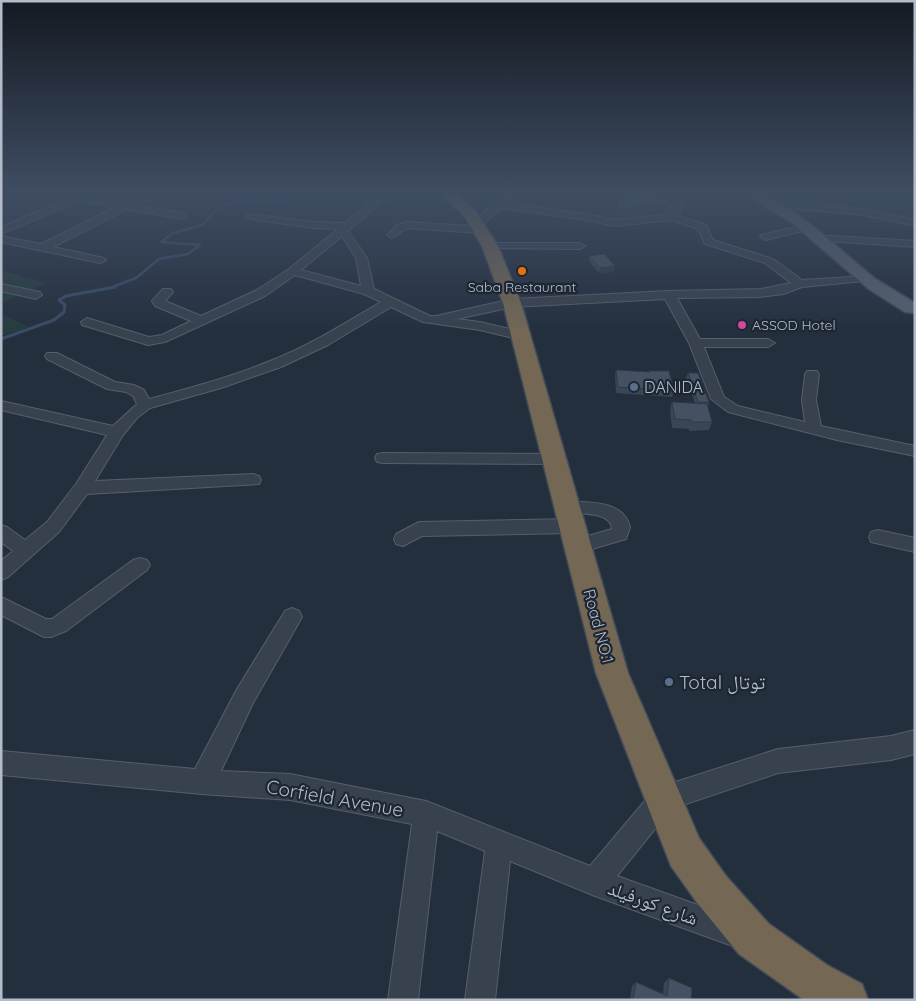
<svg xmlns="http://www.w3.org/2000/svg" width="916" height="1001" viewBox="0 0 916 1001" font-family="Quicksand,'Noto Naskh Arabic',sans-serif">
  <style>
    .green { fill: #263c3f }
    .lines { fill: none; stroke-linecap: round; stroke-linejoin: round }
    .stream-far1 { stroke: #394c67; stroke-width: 2.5 }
    .stream { stroke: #394c67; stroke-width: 3 }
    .minor-casing { stroke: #565f6c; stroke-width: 2 }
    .major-casing { stroke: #414a57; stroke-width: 3 }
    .highway-casing { stroke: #434c59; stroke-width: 3 }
    .minor { fill: #38414e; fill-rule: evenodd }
    .major { fill: #56606e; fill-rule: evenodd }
    .highway { fill: #746855; fill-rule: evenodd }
    .wall { fill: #3b4654 }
    .shaded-wall { fill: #303945 }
    .building { fill: #455162; stroke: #303945 }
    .food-dot { fill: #e8710a; stroke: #1d2633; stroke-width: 2 }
    .hotel-dot { fill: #d1479c; stroke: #1d2633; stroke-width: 2 }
    .service-dot { fill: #5c6f8a; stroke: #1d2633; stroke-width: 2 }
    .labels { text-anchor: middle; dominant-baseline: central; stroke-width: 4.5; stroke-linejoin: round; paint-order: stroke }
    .far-poi-label { font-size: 14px; fill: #b4bcc9; stroke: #1d2633 }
    .poi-label { font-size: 16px; fill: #b4bcc9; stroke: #1d2633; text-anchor: start }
    .street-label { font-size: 16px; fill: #b4bcc9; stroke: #1d2633 }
    .near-poi-label { font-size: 19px; fill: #b4bcc9; stroke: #1d2633; text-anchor: start }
    .near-street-label { font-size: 19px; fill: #b4bcc9; stroke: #1d2633 }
  </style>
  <rect width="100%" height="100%" fill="#242f3e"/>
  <g class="green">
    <path d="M1,270l45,13 -45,20z"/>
    <path d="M1,314l28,13 -28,9z"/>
  </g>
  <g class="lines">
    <path class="stream-far1" d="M110,288l26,-10 23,-19 29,-5 12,-9 -39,-3 12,-9 29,-8 13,-14 12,-7 21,-4 25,2 12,-4 7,-5"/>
    <path class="stream" d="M1,339l53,-19 10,-8 1,-7 -6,-5 7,-4 49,-9"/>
    <g class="minor-casing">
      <g id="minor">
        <path d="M44,193h22l59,10 20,-10h13l-22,12 46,8 5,3 -5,3 -55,-10 -74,38 51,11 2,2 -6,3 -99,-21v-6l40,8 75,-37 -38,-6 -77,33v-7l66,-28z"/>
        <path d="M184,193h19l5,3 -5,3z"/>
        <path d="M381,193h11l-44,38 19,27 7,31 56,27h6l76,-17 157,-8 92,-2 30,-6 -26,-20 -60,-19 -7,-15 -27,-9 -56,6 -34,-7 -81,-11 -19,19 4,3 -5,3 -73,-5 -15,10 -5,-3 10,-10 9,-3 67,4v-3l31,-30h11l-10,10 76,10 34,7 53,-6 10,-21h10l-10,23 28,9 7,15 60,19 29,21 66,-4 2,2 -2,2 -4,1 -62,6 -19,7 -22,3 -84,1 23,41h68l7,4 -7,4h-64l20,50 14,9 67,16 -3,-22 3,-26 2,-3h10l2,3 -3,26 5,26 94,20v10l-78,-16 -109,-28 -17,-13 -22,-56 -24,-44 -153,8 -55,12 23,3 47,11 2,3 -2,3 -5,1 -42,-10 -57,-8 -32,-15 -63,38 -47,22 -60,21 -71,20 -13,10 -14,17 -28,46 158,-7 6,2 2,4 -2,4 -172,10 -28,38 -51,45 -7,3v-19l12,-10 -12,-9v-17l6,2 18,13 22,-18 29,-38 31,-49 -106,-25v-9l112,25 24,-22 -4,-8 -7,-4 -19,-3 -60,-30 -2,-3 2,-3h10l58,29 19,3 10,5 5,9c41,-11 82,-22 121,-38 39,-15 75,-38 111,-59l-17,-8 -69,-19 -30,21 -100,46 -17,3 -66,-20 -1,-3 6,-4 62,19 13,-2 29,-14 -36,-15 -3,-5 11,-12h8l2,3 -8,9 36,15 56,-26 32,-21 49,-40 -24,-1 -63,-9 -5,-3 1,-2 67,8 31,1zM342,236l14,22 5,28 -60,-16z"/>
        <path d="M760,193h10l2,8 -2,2h-6z"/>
        <path d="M776,202c47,2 93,5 139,18v6l-51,-11 -91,-8 -2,-2z"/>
        <path d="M804,225l5,3 -1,2 -43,10 -5,-3 1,-2z"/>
        <path d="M817,235l98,6v6l-102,-7 -1,-2z"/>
        <path d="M490,243h90l5,3 -5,3 -94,-1 -1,-2z"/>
        <path d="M1,284l39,8 2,3 -6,4 -35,-8z"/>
        <path d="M383,453l171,1 6,1 2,4 -2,4 -6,1 -171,-1 -6,-1 -2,-4 2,-4z"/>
        <path d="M569,501c22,2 54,-1 61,26l-4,12 -48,14 -7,-2 -2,-5 2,-5 41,-12c-1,-19 -36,-14 -49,-18l-3,-4 3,-4z"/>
        <path d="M573,519l6,2 3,5 -3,5 -6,2 -151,3 -19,10 -7,-2 -2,-5 2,-5 23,-12z"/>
        <path d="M878,530l37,8v14l-44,-10 -2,-5 2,-5z"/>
        <path d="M140,558l7,2 3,5 -3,5 -81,61 -15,6h-7l-43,-22v-18l45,22h6l81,-59z"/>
        <path d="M292,608l7,3 3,6 -49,86 -32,68 69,3 136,27 164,65 64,-76 9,-4 115,-37 113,-13 24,-6v24l-24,6 -113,13 -107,36 -54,67 131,47 5,10 -5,10 -10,5 -143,-52 -85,-35 -15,139h-30l20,-149 -48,-20 -19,169h-30l24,-176 -122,-24 -88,-6 -201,-19v-24l194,18 42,-80 48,-78z"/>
      </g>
    </g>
    <g class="major-casing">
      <path id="major" d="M744,193h16l25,13 29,21 60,51 41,25v10l-10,-1 -36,-23 -78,-67z"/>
    </g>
    <g class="highway-casing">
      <path id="highway" d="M441,193h15l20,19 22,34 23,57 107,370 71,165 27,38 43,48 58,41 35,19 6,16h-64l-7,-5 -58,-41 -41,-50 -27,-38 -75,-193 -93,-370 -21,-57 -17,-29z"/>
    </g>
    <use href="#minor" class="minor"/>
    <use href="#major" class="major"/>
    <use href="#highway" class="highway"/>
  </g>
  <g class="wall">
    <path d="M605,193h51v4h16l-2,8 -3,7 -51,6 2,-23h-13z"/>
    <path d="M589,256l26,10 -1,6 -15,1 -10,-12z"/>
    <path d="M616,370l33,2v-1l25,20 -2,6 -56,-4 -1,-17z"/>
    <path d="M688,373l21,29 -1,4 4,16 -3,8 -20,1v-2l-17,-1 -2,-18 2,-8 23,1 -9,-25z"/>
    <path d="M669,978l22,22h-61l2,-14 4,-4 27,12 1,-11z"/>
  </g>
  <g class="shaded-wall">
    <path d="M672,197l-2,8 -3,7 -51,6 1,-9z"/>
    <path d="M615,266l-1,6 -15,1 1,-5z"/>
  </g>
  <g class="building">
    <path d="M619,193h37v4h16l-3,6 -52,6z"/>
    <path d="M604,254l11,12 -15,2 -11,-12z"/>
    <path d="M616,370l34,2 -1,-1h20l5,20 -56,-4z"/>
    <path d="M688,373h10l11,29h-11z"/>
    <path d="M672,402l35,2 5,18h-20l-1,-2 -16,-1z"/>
    <path d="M669,978l23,10 -1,12h-58l3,-18 31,14z"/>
  </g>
  <linearGradient id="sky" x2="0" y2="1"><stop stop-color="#141a22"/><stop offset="0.58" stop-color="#3f4d63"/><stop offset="1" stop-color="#3f4d63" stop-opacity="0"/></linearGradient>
  <rect width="916" height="333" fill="url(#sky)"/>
  <circle class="food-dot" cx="522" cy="271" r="5"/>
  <circle class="hotel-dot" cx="742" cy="325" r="5"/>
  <g class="service-dot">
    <circle cx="634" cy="387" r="5"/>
    <circle cx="669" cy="682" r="5"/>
  </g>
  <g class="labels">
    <g class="far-poi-label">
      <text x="522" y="287">Saba Restaurant</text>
      <text x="752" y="325" text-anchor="start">ASSOD Hotel</text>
    </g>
    <g class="poi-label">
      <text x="644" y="387">DANIDA</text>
    </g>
    <g class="street-label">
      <text transform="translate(599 626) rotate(75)">Road NO.1</text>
    </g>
    <g class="near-poi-label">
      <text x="679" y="682">Total توتال</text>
    </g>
    <g class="near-street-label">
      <text transform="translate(335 798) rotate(10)">Corfield Avenue</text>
      <text transform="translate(653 903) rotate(20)">شارع كورفيلد</text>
    </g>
  </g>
  <rect width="916" height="1001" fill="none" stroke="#b4bcc9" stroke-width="5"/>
</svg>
